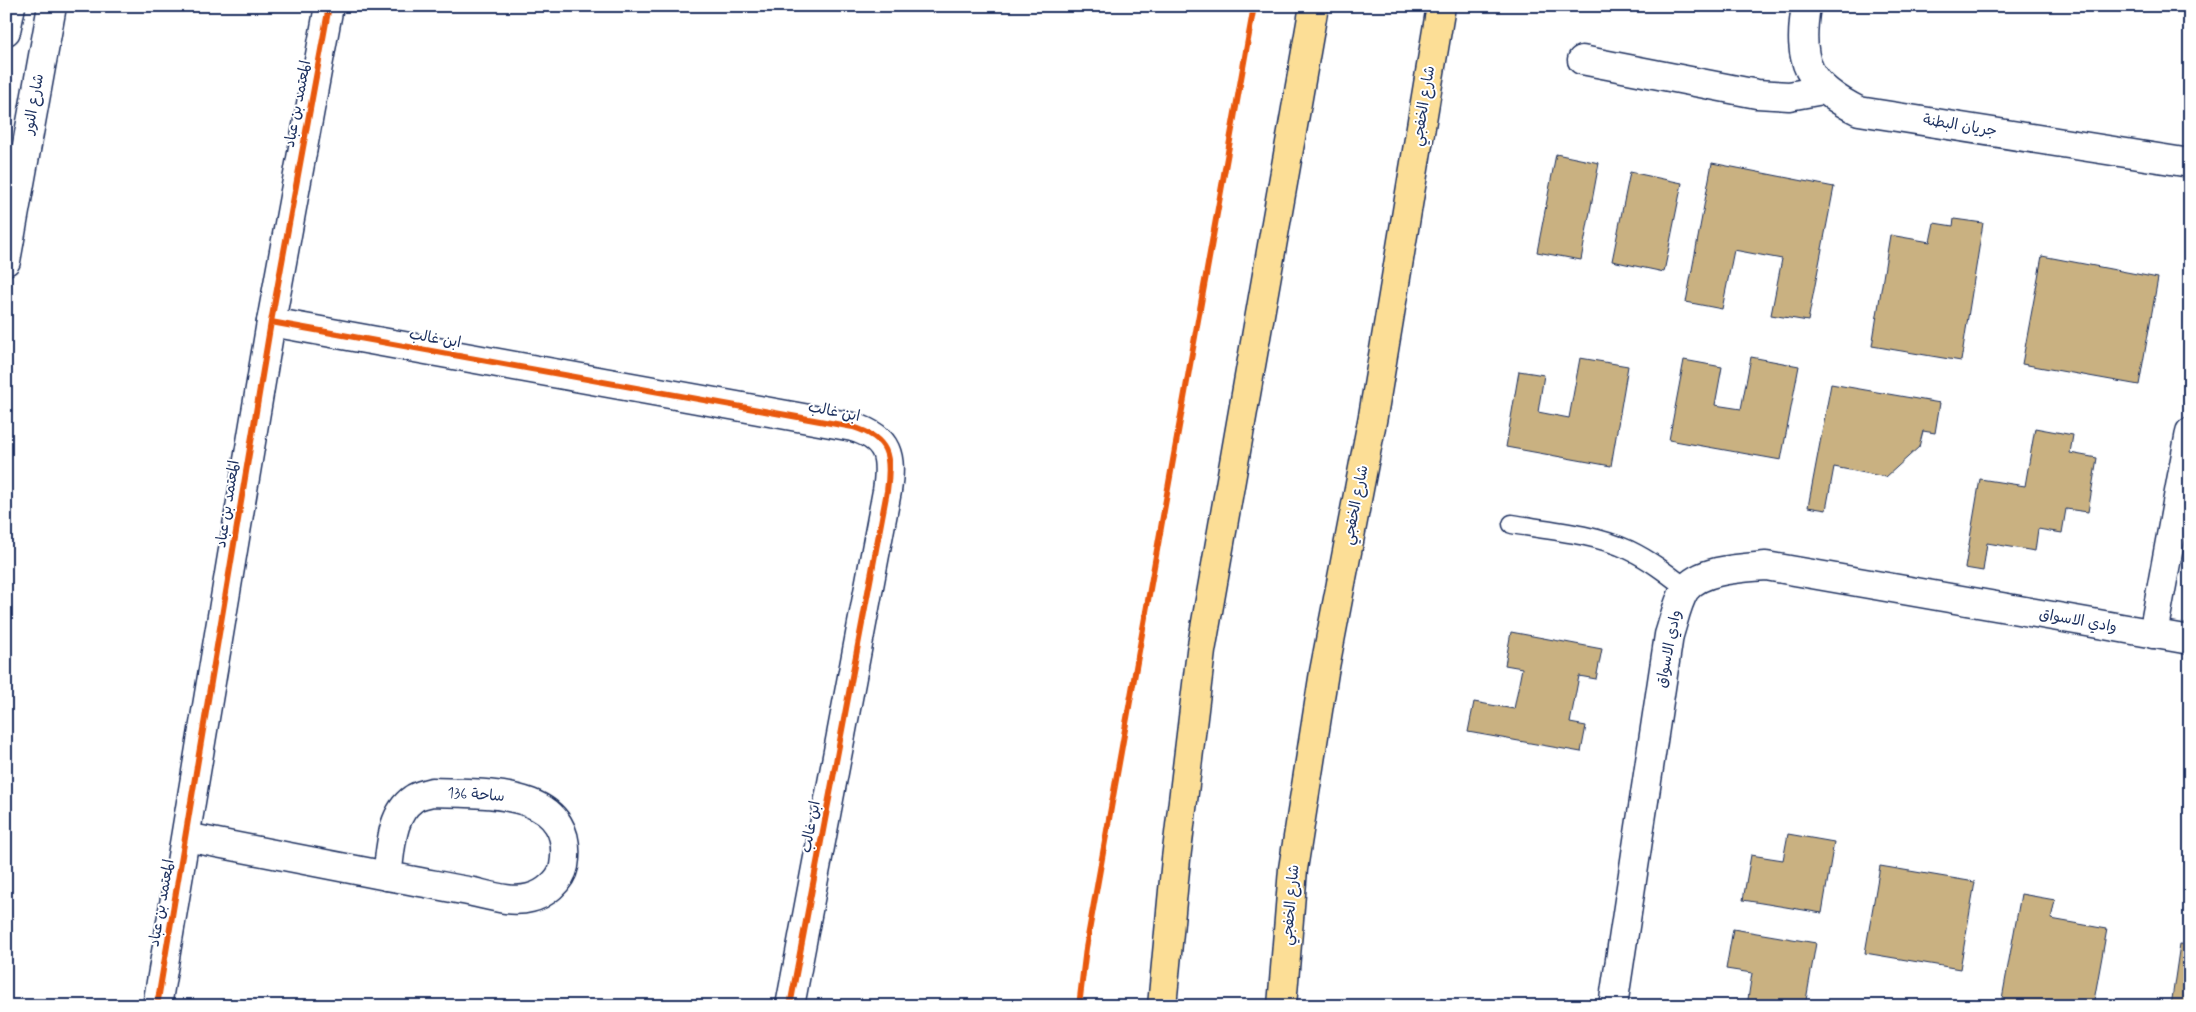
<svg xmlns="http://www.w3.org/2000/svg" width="2196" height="1012" viewBox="0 0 2196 1012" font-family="Mynerve,'Playpen Sans Arabic',sans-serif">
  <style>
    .building { fill: #c9b181; stroke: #1b2f5e }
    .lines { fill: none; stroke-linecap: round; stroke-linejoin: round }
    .lane-casing { stroke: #1b2f5e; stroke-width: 21 }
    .street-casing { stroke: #1b2f5e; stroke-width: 31 }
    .highway-casing { stroke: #1b2f5e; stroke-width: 31 }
    .lane { stroke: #fff; stroke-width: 18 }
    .street { stroke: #fff; stroke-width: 28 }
    .highway { stroke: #fcde96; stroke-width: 28 }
    .cycleway-casing { stroke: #fff; stroke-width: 9 }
    .cycleway { stroke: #e8590c; stroke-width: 6 }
    .labels { text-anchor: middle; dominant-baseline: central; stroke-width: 4; stroke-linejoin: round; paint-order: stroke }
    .street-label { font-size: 15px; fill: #1b2f5e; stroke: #fff }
  </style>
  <rect width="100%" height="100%" fill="#fff"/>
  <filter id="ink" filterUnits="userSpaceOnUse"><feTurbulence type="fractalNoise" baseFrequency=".02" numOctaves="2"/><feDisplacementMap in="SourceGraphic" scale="10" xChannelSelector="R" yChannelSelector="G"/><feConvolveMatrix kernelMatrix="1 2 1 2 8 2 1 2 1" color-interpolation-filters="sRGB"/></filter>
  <g filter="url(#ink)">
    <g class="building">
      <path d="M1556,154l43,9 -18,97 -44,-8z"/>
      <path d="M1712,163l122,24 -26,134 -37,-6 11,-56 -48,-9 -12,59 -36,-7z"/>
      <path d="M1630,172l52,11 -18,89 -52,-11z"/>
      <path d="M1954,219l29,4 -22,138 -89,-15 18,-111 40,7 4,-19 19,3z"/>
      <path d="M2042,256l116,22 -19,107 -117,-21z"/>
      <path d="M1751,357l48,9 -18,94 -112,-20 15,-80 38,7 -7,38 26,4z"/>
      <path d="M1580,358l48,8 -17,100 -105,-19 13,-76 25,4 -6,37 31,6z"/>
      <path d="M1831,384l109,19 -5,30 -12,-2 -4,16 -33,30 -52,-10 -8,43 -18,-3z"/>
      <path d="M2035,428l38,7 -3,18 27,5 -9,54 -22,-3 -4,24 -24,-4 -3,22 -48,-8 -4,28 -18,-3 15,-89 45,7z"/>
      <path d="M1511,632l91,17 -6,30 -17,-3 -9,47 16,3 -5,26 -113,-20 6,-30 40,7 8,-41 -17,-3z"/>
      <path d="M1788,834l46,8 -12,71 -79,-13 8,-45 32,5z"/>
      <path d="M1880,866l95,16 -15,87 -95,-16z"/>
      <path d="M2021,894l34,6 -4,19 56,10 -14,77h-90l-2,-2z"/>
      <path d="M1733,929l83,14 -11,63h-58l5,-33 -26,-4z"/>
      <path d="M2180,944l10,1v61h-19z"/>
    </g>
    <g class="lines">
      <g class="lane-casing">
        <path id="lane" d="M1512,524c37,6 82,10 117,26 21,10 39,24 57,38"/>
      </g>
      <g class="street-casing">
        <g id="street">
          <path d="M1806,6c-9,57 1,79 53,105l331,52"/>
          <path d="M6,31l5,-25"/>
          <path d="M1582,60l175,34 32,2 34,-6"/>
          <path d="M6,261l46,-255"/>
          <path d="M271,322l582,105c36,11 39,29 34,64l-97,515"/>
          <path d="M2153,634l37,-202"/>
          <path d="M432,792c51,2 145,-5 132,74 -3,15 -20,29 -34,32 -18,5 -39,-2 -57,-6 -28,-5 -57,-11 -86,-16 4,-25 3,-61 26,-77 5,-4 13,-5 19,-7z"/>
          <path d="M186,837l201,39"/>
          <path d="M157,1006l114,-684 58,-316"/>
          <path d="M1613,1006l56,-371c5,-15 8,-32 16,-45 15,-21 58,-22 81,-24l424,74"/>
        </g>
      </g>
      <g class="highway-casing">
        <g id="highway">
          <path d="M1162,1006l14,-147 25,-208 113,-645"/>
          <path d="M1282,1006l11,-137 31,-197 49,-256 68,-410"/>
        </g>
      </g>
      <use href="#lane" class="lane"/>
      <use href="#street" class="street"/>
      <use href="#highway" class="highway"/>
      <g class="cycleway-casing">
        <g id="cycleway">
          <path d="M271,322l582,105c36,11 39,29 34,64l-97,515"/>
          <path d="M157,1006l114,-684 58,-316"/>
          <path d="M1079,1006l7,-58 168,-942"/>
        </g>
      </g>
      <use href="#cycleway" class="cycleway"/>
    </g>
  </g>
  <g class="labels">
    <g class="street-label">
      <text transform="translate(34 104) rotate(-80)">شارع النور</text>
      <text transform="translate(298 104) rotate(-79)">المعتمد بن عباد</text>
      <text transform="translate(1424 106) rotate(-81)">شارع الخفجي</text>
      <text transform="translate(1960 126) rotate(9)">جريان البطنة</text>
      <text transform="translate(435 339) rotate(10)">ابن غالب</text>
      <text transform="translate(834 412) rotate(11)">ابن غالب</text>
      <text transform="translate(228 504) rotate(-81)">المعتمد بن عباد</text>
      <text transform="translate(1356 505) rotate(-79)">شارع الخفجي</text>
      <text transform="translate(2078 621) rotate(10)">وادي الاسواق</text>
      <text transform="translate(1669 649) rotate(-79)">وادي الاسواق</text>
      <text transform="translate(476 795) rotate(4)">ساحة 136</text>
      <text transform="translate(811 827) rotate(-79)">ابن غالب</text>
      <text transform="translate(162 903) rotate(-80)">المعتمد بن عباد</text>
      <text transform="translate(1291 905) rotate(-85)">شارع الخفجي</text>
    </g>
  </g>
  <rect width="2196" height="1012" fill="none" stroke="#fff" stroke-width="25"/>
  <rect x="12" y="12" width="2171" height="987" fill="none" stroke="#1b2f5e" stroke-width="2" filter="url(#ink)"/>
</svg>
